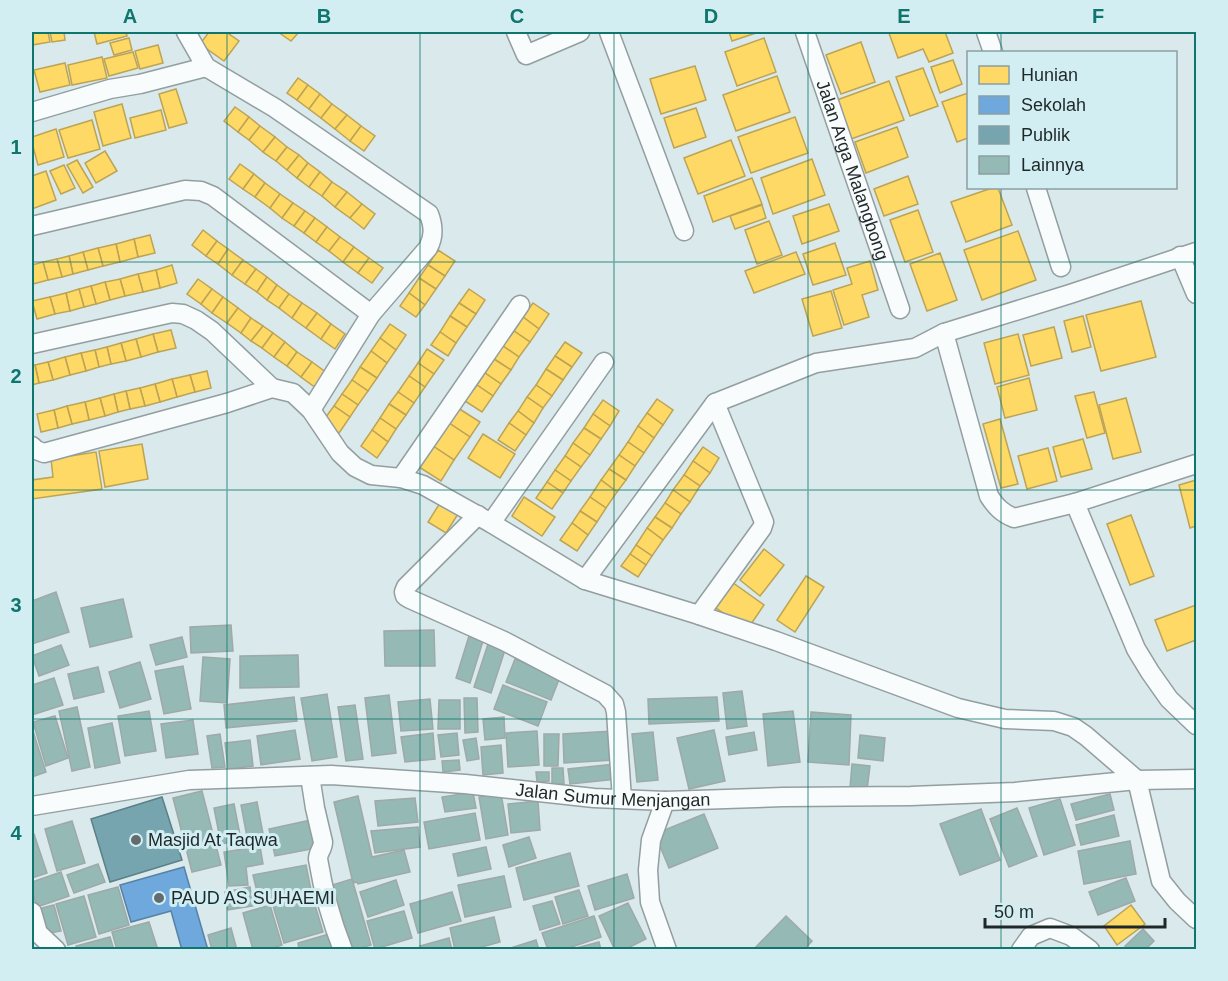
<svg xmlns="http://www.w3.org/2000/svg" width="1228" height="981" viewBox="0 0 1228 981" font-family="Arial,sans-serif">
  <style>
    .homes { fill: #ffd966; stroke: #bca454; stroke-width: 1.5 }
    .schools { fill: #6fa8dc; stroke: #5782a6; stroke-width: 1.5 }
    .public { fill: #76a5af; stroke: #5c8087; stroke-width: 1.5 }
    .building { fill: #95b9b4; stroke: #9ea9a8; stroke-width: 1.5 }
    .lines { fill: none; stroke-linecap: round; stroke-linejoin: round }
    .minor-casing { stroke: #939ea0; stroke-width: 21 }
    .minor { stroke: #f9fcfc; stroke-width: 18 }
    .grid { fill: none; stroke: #0f766e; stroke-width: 1.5; stroke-opacity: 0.55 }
    .poi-dot { fill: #606c6d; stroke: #d3eef2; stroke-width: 2 }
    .labels { text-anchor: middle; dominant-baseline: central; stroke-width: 6; stroke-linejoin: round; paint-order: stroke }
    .street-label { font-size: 18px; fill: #1e2829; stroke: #d3eef2 }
    .poi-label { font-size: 18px; fill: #1e2829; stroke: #d3eef2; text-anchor: start }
    .neatline { fill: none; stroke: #0f766e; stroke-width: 2 }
    .grid-label { font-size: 20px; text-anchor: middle; font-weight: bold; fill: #0f766e }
  </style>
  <rect width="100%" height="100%" fill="#dae9eb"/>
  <g class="homes">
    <path d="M32,32h16l2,10 -18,3z"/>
    <path d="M50,32h14l1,8 -13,2z"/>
    <path d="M94,32h32l1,4 -30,8z"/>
    <path d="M209,32h17l13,9 -15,20 -24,-17z"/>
    <path d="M278,32h21l-8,9z"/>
    <path d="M729,32h30l-27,9z"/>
    <path d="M893,32h52l8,21 -24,9 -6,-13 -25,9 -9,-25z"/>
    <path d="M129,38l3,12 -18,5 -4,-12z"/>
    <path d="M764,38l12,34 -39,14 -12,-34z"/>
    <path d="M861,42l14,40 -34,12 -15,-39z"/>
    <path d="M158,45l5,18 -23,6 -5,-18z"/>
    <path d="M133,52l5,16 -29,8 -5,-17z"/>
    <path d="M102,57l5,21 -35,7 -4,-20z"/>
    <path d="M953,60l9,24 -22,9 -9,-26z"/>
    <path d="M65,63l5,22 -30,7 -6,-22z"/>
    <path d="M695,66l11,34 -45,14 -11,-35z"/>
    <path d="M923,68l15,38 -28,10 -14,-39z"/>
    <path d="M777,76l13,36 -54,19 -13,-36z"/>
    <path d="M298,78l10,7 -11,15 -10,-7z"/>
    <path d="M889,81l15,39 -53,19 -14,-39z"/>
    <path d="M308,85l12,9 -11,15 -12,-9z"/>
    <path d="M176,89l11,34 -18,5 -10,-34z"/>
    <path d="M968,93v45l-11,4 -15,-40z"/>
    <path d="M320,94l12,10 -11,14 -12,-9z"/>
    <path d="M122,104l9,34 -28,8 -9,-34z"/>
    <path d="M332,104l15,11 -12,14 -14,-11z"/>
    <path d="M235,107l14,10 -11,15 -14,-11z"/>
    <path d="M696,108l10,29 -32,11 -10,-30z"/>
    <path d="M161,110l5,20 -31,8 -5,-20z"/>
    <path d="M347,115l14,11 -11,15 -15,-12z"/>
    <path d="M249,117l11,9 -11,14 -11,-8z"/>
    <path d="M795,117l13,36 -57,20 -13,-36z"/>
    <path d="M92,120l8,29 -32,9 -9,-28z"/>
    <path d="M260,126l15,11 -12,15 -14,-12z"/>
    <path d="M361,126l14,10 -11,15 -14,-10z"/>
    <path d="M897,127l11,30 -42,16 -11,-31z"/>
    <path d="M56,129l8,28 -26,8 -6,-22v-6z"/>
    <path d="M275,137l12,10 -11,14 -13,-9z"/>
    <path d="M731,140l14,36 -47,18 -14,-36z"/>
    <path d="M287,147l12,8 -12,15 -11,-9z"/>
    <path d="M105,151l12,20 -21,12 -11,-20z"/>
    <path d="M299,155l9,8 -11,15 -10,-8z"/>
    <path d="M812,159l13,36 -52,19 -12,-36z"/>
    <path d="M77,160l16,27 -10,6 -16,-28z"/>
    <path d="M308,163l12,9 -11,15 -12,-9z"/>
    <path d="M240,164l14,10 -11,15 -14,-10z"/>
    <path d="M64,165l11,23 -14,6 -11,-23z"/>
    <path d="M46,171l10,29 -24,9v-33z"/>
    <path d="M320,172l12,10 -10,14 -13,-9z"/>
    <path d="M254,174l11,9 -10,14 -12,-8z"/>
    <path d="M908,176l10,28 -34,12 -10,-27z"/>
    <path d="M752,178l10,26 -49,18 -9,-26z"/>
    <path d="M332,182l15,10 -12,15 -13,-11z"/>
    <path d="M265,183l15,11 -10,14 -15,-11z"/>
    <path d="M992,188h6l14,37 -46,17 -15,-40z"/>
    <path d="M347,192l15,12 -12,14 -15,-11z"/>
    <path d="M280,194l13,9 -11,15 -12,-10z"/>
    <path d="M293,203l12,8 -11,15 -12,-8z"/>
    <path d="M362,204l13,10 -11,15 -14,-11z"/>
    <path d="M829,204l10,27 -37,13 -9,-28z"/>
    <path d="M762,205l4,13 -31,11 -5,-13z"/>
    <path d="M918,210l15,42 -28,10 -15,-42z"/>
    <path d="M305,211l10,7 -11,15 -10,-7z"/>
    <path d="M315,218l12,9 -11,15 -12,-9z"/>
    <path d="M769,221l13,34 -25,9 -12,-34z"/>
    <path d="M327,227l13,10 -11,14 -13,-9z"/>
    <path d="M203,230l14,11 -11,15 -14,-11z"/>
    <path d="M1018,231l18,49 -54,20 -18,-50z"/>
    <path d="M150,235l5,18 -17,4 -4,-18z"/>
    <path d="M340,237l14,10 -11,15 -14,-11z"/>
    <path d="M134,239l4,18 -18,5 -4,-18z"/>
    <path d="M217,241l11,8 -10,15 -12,-8z"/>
    <path d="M835,243l11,32 -33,10 -10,-31z"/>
    <path d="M116,244l4,18 -17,4 -5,-18z"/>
    <path d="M354,247l15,11 -11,15 -15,-11z"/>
    <path d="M98,248l5,18 -15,4 -5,-18z"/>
    <path d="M228,249l15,11 -11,15 -14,-11z"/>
    <path d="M438,250l17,11 -10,15 -17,-11z"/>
    <path d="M83,252l5,18 -15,4 -4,-18z"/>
    <path d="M796,252l9,22 -51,19 -9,-22z"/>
    <path d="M940,253l17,47 -30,11 -17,-47z"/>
    <path d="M69,256l4,18 -11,3 -5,-18z"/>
    <path d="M369,258l14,10 -11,15 -14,-10z"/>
    <path d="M57,259l5,18 -14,3 -5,-18z"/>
    <path d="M243,260l13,9 -11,15 -13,-9z"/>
    <path d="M870,261l8,29 -16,5 7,22 -25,8 -11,-35 19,-6 -5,-16z"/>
    <path d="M43,262l5,18 -15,4 -1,-19z"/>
    <path d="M172,265l5,18 -17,5 -4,-18z"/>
    <path d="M428,265l17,11 -9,13 -17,-11z"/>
    <path d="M256,269l11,8 -10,15 -12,-8z"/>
    <path d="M156,270l4,18 -17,4 -5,-18z"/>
    <path d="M138,274l5,18 -18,4 -5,-17z"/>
    <path d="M267,277l10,8 -10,15 -10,-8z"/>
    <path d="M419,278l17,11 -11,16 -16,-12z"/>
    <path d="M120,279l5,17 -15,4 -5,-18z"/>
    <path d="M198,279l14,10 -11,15 -14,-10z"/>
    <path d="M105,282l5,18 -14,4 -5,-18z"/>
    <path d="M277,285l12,9 -10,14 -12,-8z"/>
    <path d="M91,286l5,18 -12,3 -5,-18z"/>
    <path d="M79,289l5,18 -14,4 -4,-18z"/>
    <path d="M212,289l11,8 -11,16 -11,-9z"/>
    <path d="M469,289l16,11 -9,14 -17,-11z"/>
    <path d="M831,291l11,37 -29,8 -11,-37z"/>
    <path d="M66,293l4,18 -15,3 -5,-17z"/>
    <path d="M409,293l16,12 -9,12 -16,-11z"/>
    <path d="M289,294l13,9 -10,15 -13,-10z"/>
    <path d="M50,297l5,17 -18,5 -5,-18z"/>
    <path d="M223,297l15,11 -11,15 -15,-10z"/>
    <path d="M1141,301l15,56 -55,14 -15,-56z"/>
    <path d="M302,303l15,10 -11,15 -14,-10z"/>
    <path d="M459,303l17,11 -9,13 -17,-11z"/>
    <path d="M533,303l16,11 -10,15 -16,-12z"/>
    <path d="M238,308l13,10 -10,15 -14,-10z"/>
    <path d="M317,313l14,11 -10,15 -15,-11z"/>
    <path d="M450,316l17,11 -11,16 -16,-11z"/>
    <path d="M1083,316l8,31 -19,5 -8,-31z"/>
    <path d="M523,317l16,12 -9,13 -16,-11z"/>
    <path d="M251,318l12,8 -12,15 -10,-8z"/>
    <path d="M331,324l14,10 -10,15 -14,-10z"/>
    <path d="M390,324l16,11 -10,15 -16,-12z"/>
    <path d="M263,326l10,7 -11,15 -11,-7z"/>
    <path d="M1054,327l8,31 -31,8 -8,-31z"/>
    <path d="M171,330l5,18 -18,4 -5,-18z"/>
    <path d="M514,331l16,11 -11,15 -16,-11z"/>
    <path d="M440,332l16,11 -8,13 -17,-11z"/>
    <path d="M273,333l12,9 -11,15 -12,-9z"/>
    <path d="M153,334l5,18 -17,5 -5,-18z"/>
    <path d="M1018,334l11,41 -34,9 -11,-41z"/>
    <path d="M380,338l16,12 -9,13 -16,-12z"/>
    <path d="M136,339l5,18 -15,4 -5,-18z"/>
    <path d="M285,342l12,10 -10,14 -13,-9z"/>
    <path d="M565,342l17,11 -10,14 -17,-11z"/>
    <path d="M121,343l5,18 -15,3 -4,-17z"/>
    <path d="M503,346l16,11 -8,13 -17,-11z"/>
    <path d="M107,347l4,17 -12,3 -4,-17z"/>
    <path d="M427,349l17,11 -10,14 -16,-11z"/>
    <path d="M95,350l4,17 -13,4 -5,-18z"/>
    <path d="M371,351l16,12 -10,15 -17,-11z"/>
    <path d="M297,352l15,10 -11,15 -14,-11z"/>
    <path d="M81,353l5,18 -16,4 -5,-18z"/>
    <path d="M555,356l17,11 -9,13 -17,-11z"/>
    <path d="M65,357l5,18 -17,5 -5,-18z"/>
    <path d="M494,359l17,11 -10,14 -16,-11z"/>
    <path d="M48,362l5,18 -14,3 -4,-18z"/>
    <path d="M312,362l15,11 -11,15 -15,-11z"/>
    <path d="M418,363l16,11 -9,13 -16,-11z"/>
    <path d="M35,365l4,18 -7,2v-19z"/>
    <path d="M360,367l17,11 -9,13 -16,-11z"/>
    <path d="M546,369l17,11 -11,16 -16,-11z"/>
    <path d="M207,371l4,17 -16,4 -5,-17z"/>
    <path d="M485,373l16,11 -8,12 -16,-11z"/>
    <path d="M190,375l5,17 -18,5 -5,-18z"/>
    <path d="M409,376l16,11 -11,16 -16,-11z"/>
    <path d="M1029,378l8,32 -32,8 -8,-31z"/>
    <path d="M172,379l5,18 -17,5 -5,-18z"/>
    <path d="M352,380l16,11 -10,14 -16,-11z"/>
    <path d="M155,384l5,18 -15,4 -5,-18z"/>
    <path d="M477,385l16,11 -11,16 -17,-11z"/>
    <path d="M536,385l16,11 -9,12 -16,-11z"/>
    <path d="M140,388l5,18 -15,3 -4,-18z"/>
    <path d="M126,391l4,18 -12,3 -4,-18z"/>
    <path d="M398,392l16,11 -8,12 -17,-11z"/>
    <path d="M1094,392l11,41 -18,5 -12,-42z"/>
    <path d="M114,394l4,18 -13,4 -5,-18z"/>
    <path d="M342,394l16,11 -8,12 -16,-11z"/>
    <path d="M527,397l16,11 -9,15 -16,-12z"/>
    <path d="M100,398l5,18 -16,4 -4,-18z"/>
    <path d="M1126,398l15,54 -28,7 -14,-54z"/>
    <path d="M657,399l16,11 -10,15 -16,-12z"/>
    <path d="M603,400l16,11 -9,15 -17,-12z"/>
    <path d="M85,402l4,18 -17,4 -5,-18z"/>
    <path d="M389,404l17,11 -10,14 -16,-11z"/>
    <path d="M67,406l5,18 -14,4 -4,-18z"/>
    <path d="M334,406l16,11 -11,16 -17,-11z"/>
    <path d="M458,408l22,14 -10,15 -21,-14z"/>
    <path d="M54,410l4,18 -17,4 -4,-18z"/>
    <path d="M518,411l16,12 -8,12 -17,-12z"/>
    <path d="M647,413l16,12 -9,13 -16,-12z"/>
    <path d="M593,414l17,12 -9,13 -17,-11z"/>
    <path d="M380,418l16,11 -8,13 -16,-12z"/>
    <path d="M1000,419l18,65 -17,4 -18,-64z"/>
    <path d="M449,423l21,14 -16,23 -21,-14z"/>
    <path d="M509,423l17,12 -11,16 -17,-11z"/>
    <path d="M638,426l16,12 -10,15 -16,-11z"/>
    <path d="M584,428l17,11 -11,16 -17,-12z"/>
    <path d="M372,430l16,12 -11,16 -16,-12z"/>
    <path d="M483,434l32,20 -15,24 -32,-20z"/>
    <path d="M1083,439l9,30 -31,8 -8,-30z"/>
    <path d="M628,442l16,11 -9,13 -16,-11z"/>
    <path d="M573,443l17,12 -9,12 -16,-11z"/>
    <path d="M142,444l6,35 -43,8 -6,-36z"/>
    <path d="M433,446l21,14 -13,21 -22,-14z"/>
    <path d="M703,447l16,11 -9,15 -17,-12z"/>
    <path d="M1048,448l9,33 -30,8 -9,-33z"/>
    <path d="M96,452l6,37 -70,10v-19l21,-3 -2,-18z"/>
    <path d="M619,455l16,11 -9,14 -17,-11z"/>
    <path d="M565,456l16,11 -10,14 -16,-11z"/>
    <path d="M693,461l17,12 -10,13 -16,-11z"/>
    <path d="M609,469l17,11 -9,12 -16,-12z"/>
    <path d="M555,470l16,11 -8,12 -16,-11z"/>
    <path d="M684,475l16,11 -10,16 -17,-12z"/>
    <path d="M601,480l16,12 -11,16 -16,-11z"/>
    <path d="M1196,480v46l-6,2 -11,-43z"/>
    <path d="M547,482l16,11 -11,16 -16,-11z"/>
    <path d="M673,490l17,12 -9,12 -16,-11z"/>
    <path d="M524,497l31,20 -13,19 -30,-20z"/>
    <path d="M590,497l16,11 -9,14 -17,-11z"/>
    <path d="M440,503l18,11 -12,19 -18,-11z"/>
    <path d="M665,503l16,11 -9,14 -17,-11z"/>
    <path d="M580,511l17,11 -9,13 -16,-12z"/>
    <path d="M1131,515l23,61 -24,9 -23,-61z"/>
    <path d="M655,517l17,11 -9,12 -16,-12z"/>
    <path d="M572,523l16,12 -11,16 -17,-11z"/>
    <path d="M647,528l16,12 -11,16 -16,-11z"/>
    <path d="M636,545l16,11 -6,9 -16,-11z"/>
    <path d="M764,549l20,16 -24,31 -20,-16z"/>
    <path d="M630,554l16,11 -8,12 -17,-11z"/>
    <path d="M806,576l18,11 -29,45 -18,-12z"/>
    <path d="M729,580l35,25 -17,25 -35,-25z"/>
    <path d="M1196,605v35l-29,11 -12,-31z"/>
    <path d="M1131,905l14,19 -28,21 -13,-19z"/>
  </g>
  <path class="schools" d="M184,867l24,83h-26l-11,-39 -40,11 -11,-37z"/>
  <path class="public" d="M162,797l20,63 -72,22 -19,-63z"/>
  <g class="building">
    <path d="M56,592l13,40 -37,12v-43z"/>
    <path d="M123,599l9,38 -42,10 -9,-39z"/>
    <path d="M231,625l2,26 -42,2 -1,-26z"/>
    <path d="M434,630l1,36h-50l-1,-35z"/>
    <path d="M469,636l14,5 -13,42 -14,-5z"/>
    <path d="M182,637l5,20 -31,8 -6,-20z"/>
    <path d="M488,644l17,6 -14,43 -17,-6z"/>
    <path d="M61,645l8,20 -30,11 -7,-20z"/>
    <path d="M298,655l1,32 -59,1v-32z"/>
    <path d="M203,657l27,2 -3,44 -27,-2z"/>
    <path d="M515,659l45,18 -9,23 -45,-18z"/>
    <path d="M140,662l11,37 -31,9 -11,-36z"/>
    <path d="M183,666l8,43 -27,5 -9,-43z"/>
    <path d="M98,667l6,25 -30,7 -6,-25z"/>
    <path d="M54,678l9,27 -31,10v-30z"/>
    <path d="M503,685l44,17 -9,24 -44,-17z"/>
    <path d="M742,691l5,35 -20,3 -4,-36z"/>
    <path d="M327,694l10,63 -25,4 -11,-63z"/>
    <path d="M389,695l7,58 -24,3 -7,-58z"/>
    <path d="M294,697l3,24 -71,7 -2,-23z"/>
    <path d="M717,697l2,24 -70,3 -1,-25z"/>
    <path d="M464,698h13l1,34 -13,1z"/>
    <path d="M430,699l3,30 -32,2 -3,-29z"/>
    <path d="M439,700h21v29h-22z"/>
    <path d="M355,705l8,54 -17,2 -8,-54z"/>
    <path d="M77,707l13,60 -18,4 -13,-60z"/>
    <path d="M149,711l7,40 -31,5 -7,-40z"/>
    <path d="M793,711l7,51 -32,4 -5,-52z"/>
    <path d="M811,712l40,3 -2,50 -41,-3z"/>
    <path d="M55,716l13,42 -22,8 -13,-44z"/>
    <path d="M504,717l1,21 -20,2 -2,-21z"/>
    <path d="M193,720l5,34 -32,4 -5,-34z"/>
    <path d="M112,723l8,40 -25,5 -7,-40z"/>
    <path d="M32,728l14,44 -14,5z"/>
    <path d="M295,730l5,29 -39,6 -4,-29z"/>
    <path d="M714,730l11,51 -36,8 -12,-51z"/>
    <path d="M537,731l2,34 -31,2 -2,-34z"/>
    <path d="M613,731l1,29 -50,3 -1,-29z"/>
    <path d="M653,732l5,48 -21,2 -5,-48z"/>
    <path d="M754,732l3,18 -28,5 -3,-18z"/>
    <path d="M433,733l2,26 -30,3 -4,-25z"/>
    <path d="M457,733l2,22 -18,2 -3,-22z"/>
    <path d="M220,734l5,33 -13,1 -5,-32z"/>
    <path d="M544,734h15l-1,32h-14z"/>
    <path d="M860,735l25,3 -2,23 -25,-3z"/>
    <path d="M476,738l3,21 -12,2 -4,-21z"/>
    <path d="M250,740l3,26 -25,3 -3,-26z"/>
    <path d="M501,745l2,28 -20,2 -2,-28z"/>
    <path d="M459,760l1,10 -17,2 -1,-11z"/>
    <path d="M615,764l2,15 -47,5 -2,-15z"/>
    <path d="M852,764l18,2 -3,24 -17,-2z"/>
    <path d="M552,768h11l1,16h-12z"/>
    <path d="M536,772h13v9l-12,1z"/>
    <path d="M202,791l19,74 -29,7 -19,-74z"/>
    <path d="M473,792l3,16 -31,4 -3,-15z"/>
    <path d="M501,793l7,42 -22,4 -7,-42z"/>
    <path d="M1110,794l4,16 -38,10 -5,-16z"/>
    <path d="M358,796l14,61 32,-7 6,22 -52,12 -1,-2 -4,1 -19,-81z"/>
    <path d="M415,798l3,24 -40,4 -3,-25z"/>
    <path d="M1060,799l15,46 -31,10 -15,-47z"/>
    <path d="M538,801l2,29 -29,3 -3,-29z"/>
    <path d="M257,802l7,37 -16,3 -7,-37z"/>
    <path d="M234,804l7,36 -20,4 -7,-36z"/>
    <path d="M1017,808l20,48 -28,11 -19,-48z"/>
    <path d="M981,809l19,51 -40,15 -20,-51z"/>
    <path d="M475,813l5,27 -51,9 -5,-27z"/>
    <path d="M704,814l14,34 -49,20 -14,-34z"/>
    <path d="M1114,815l5,21 -38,9 -5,-20z"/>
    <path d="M311,820l6,28 -42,8 -6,-27z"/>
    <path d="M72,821l13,42 -28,8 -12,-42z"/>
    <path d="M418,827l2,20 -45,6 -4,-22z"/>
    <path d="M34,834l13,39 -15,5v-43z"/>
    <path d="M529,837l7,21 -27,9 -6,-22z"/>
    <path d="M1130,841l6,33 -52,10 -6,-33z"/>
    <path d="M260,846l3,18 -17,3 2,18 -19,1 -5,-34z"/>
    <path d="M486,847l5,22 -33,7 -5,-22z"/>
    <path d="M570,853l9,33 -55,14 -8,-32z"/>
    <path d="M98,864l7,18 -31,11 -7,-18z"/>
    <path d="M306,865l5,25 -52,10 -6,-25z"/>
    <path d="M61,872l8,24 -32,11 -5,-16v-9z"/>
    <path d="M627,874l7,24 -39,12 -7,-24z"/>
    <path d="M504,876l7,31 -46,10 -7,-32z"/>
    <path d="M1126,878l9,23 -37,14 -9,-23z"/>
    <path d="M352,879l19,66 -17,5h-11l-17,-63z"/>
    <path d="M396,880l8,25 -36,12 -8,-25z"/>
    <path d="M118,887l11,38 -30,9 -11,-39z"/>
    <path d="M250,887l3,19 -25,4 -3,-18z"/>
    <path d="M579,890l9,26 -25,8 -8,-27z"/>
    <path d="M452,892l9,29 -43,12 -8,-29z"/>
    <path d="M312,895l11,37 -39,11 -11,-37z"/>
    <path d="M84,896l12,41 -28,8 -12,-41z"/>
    <path d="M552,901l8,23 -20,6 -7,-24z"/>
    <path d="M628,903l18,36 -22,11h-9l-16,-34z"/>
    <path d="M54,905l7,26 -20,4 -7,-25z"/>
    <path d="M270,905l12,40 -15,5h-14l-10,-37z"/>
    <path d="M404,911l8,27 -37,11 -8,-28z"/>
    <path d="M594,916l7,21 -38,13h-15l-6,-17z"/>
    <path d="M786,916l26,25 -8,9h-51z"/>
    <path d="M494,917l6,25 -29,8h-16l-5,-22z"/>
    <path d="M149,922l9,28h-41l-5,-18z"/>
    <path d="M231,928l6,22h-25l-4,-15z"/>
    <path d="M1143,929l11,12 -9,9h-17l-3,-4z"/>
    <path d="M329,934l5,16h-35l-1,-7z"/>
    <path d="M110,937l4,13h-37l-1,-4z"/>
    <path d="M449,938l3,12h-31l-1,-4z"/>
    <path d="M536,940l3,10h-32v-1z"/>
    <path d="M599,942l2,8h-32z"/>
  </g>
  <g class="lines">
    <g class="minor-casing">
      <g id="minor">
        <path d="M186,32l20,35 69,41 154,106c5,13 5,23 -1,34l-57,66 -60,96"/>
        <path d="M516,32l10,23 54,-23"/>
        <path d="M609,32l75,199"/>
        <path id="s1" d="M805,32l95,277"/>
        <path d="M986,32l7,20"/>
        <path d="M32,112l78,-23 30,-5 66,-17"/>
        <path d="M1036,188l25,79"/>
        <path d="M32,226l153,-36 16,1 12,5 158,118"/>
        <path d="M1180,256l16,38"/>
        <path d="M944,333l45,163c7,11 13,17 25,22l61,-15 121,-39"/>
        <path d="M32,344l140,-31 11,1 13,6 16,11 60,57"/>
        <path d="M32,446l4,4 8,3 183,-50 45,-15 21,5 18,17 29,43 15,14 16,8 30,3 22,7 68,38 94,57 114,35 63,-87 2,-6 -49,-119"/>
        <path d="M401,478l119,-173"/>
        <path d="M1075,503l61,146 14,23 19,27 27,26"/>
        <path d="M478,515l-72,72 -2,5 1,4 5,3 94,42 101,53 9,10 2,8 6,87"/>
        <path d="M491,523l113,-161"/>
        <path d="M585,580l130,-177 101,-40 99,-15 29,-15 126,-39 126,-42"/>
        <path d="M699,615l77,26 182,67 47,11 49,2 19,6 13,9 51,44 24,101 16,20 19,18"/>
        <path d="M310,776l5,32 8,34c0,7 -5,10 -5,17 5,31 13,61 25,91"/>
        <path d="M665,801l-14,39 -3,30 2,32 17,48"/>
        <path id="s2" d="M32,806l157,-26 142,-5 134,9 129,14 71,3 118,-4 128,-1 104,-4 122,-12 59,-1"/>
        <path d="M32,912l6,21 18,17"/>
        <path d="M1021,950l10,-14 19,-8 21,8 19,14"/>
      </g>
    </g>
    <use href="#minor" class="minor"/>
  </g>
  <path class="grid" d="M227,32v918M420,32v918M614,32v918M808,32v918M1001,32v20M1001,188v762M32,262h1164M32,490h1164M32,719h1164"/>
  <g class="poi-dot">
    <circle cx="136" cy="840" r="6"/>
    <circle cx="159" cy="898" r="6"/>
  </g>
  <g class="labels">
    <g class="street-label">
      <text stroke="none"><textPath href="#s1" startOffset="146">Jalan Arga Malangbong</textPath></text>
      <text stroke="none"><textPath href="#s2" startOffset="584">Jalan Sumur Menjangan</textPath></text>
    </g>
    <g class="poi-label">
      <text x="148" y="840">Masjid At Taqwa</text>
      <text x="171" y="898">PAUD AS SUHAEMI</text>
    </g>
  </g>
  <rect width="1228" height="981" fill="none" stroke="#d3eef2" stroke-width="66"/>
  <rect x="967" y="51" width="210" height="138" fill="#d3eef2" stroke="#8b9fa2" stroke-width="1.5"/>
  <rect x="979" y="66" width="30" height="18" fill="#ffd966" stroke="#8b9fa2" stroke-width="1.5"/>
  <text x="1021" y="81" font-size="18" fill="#1e2829">Hunian</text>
  <rect x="979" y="96" width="30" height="18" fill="#6fa8dc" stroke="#8b9fa2" stroke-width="1.5"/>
  <text x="1021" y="111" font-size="18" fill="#1e2829">Sekolah</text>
  <rect x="979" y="126" width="30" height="18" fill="#76a5af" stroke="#8b9fa2" stroke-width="1.5"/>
  <text x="1021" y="141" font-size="18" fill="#1e2829">Publik</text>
  <rect x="979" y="156" width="30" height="18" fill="#95b9b4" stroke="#8b9fa2" stroke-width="1.5"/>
  <text x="1021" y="171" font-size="18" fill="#1e2829">Lainnya</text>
  <path d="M985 918v9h180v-9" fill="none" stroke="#1e2829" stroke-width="3"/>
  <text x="994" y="918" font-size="18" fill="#1e2829" stroke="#d3eef2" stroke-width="4.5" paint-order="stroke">50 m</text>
  <rect x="33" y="33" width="1162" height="915" class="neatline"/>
  <g class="grid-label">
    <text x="130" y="23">A</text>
    <text x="324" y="23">B</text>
    <text x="517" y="23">C</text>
    <text x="711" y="23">D</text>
    <text x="904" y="23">E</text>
    <text x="1098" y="23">F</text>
    <text x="16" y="154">1</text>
    <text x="16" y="383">2</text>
    <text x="16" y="612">3</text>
    <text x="16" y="840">4</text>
  </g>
</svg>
